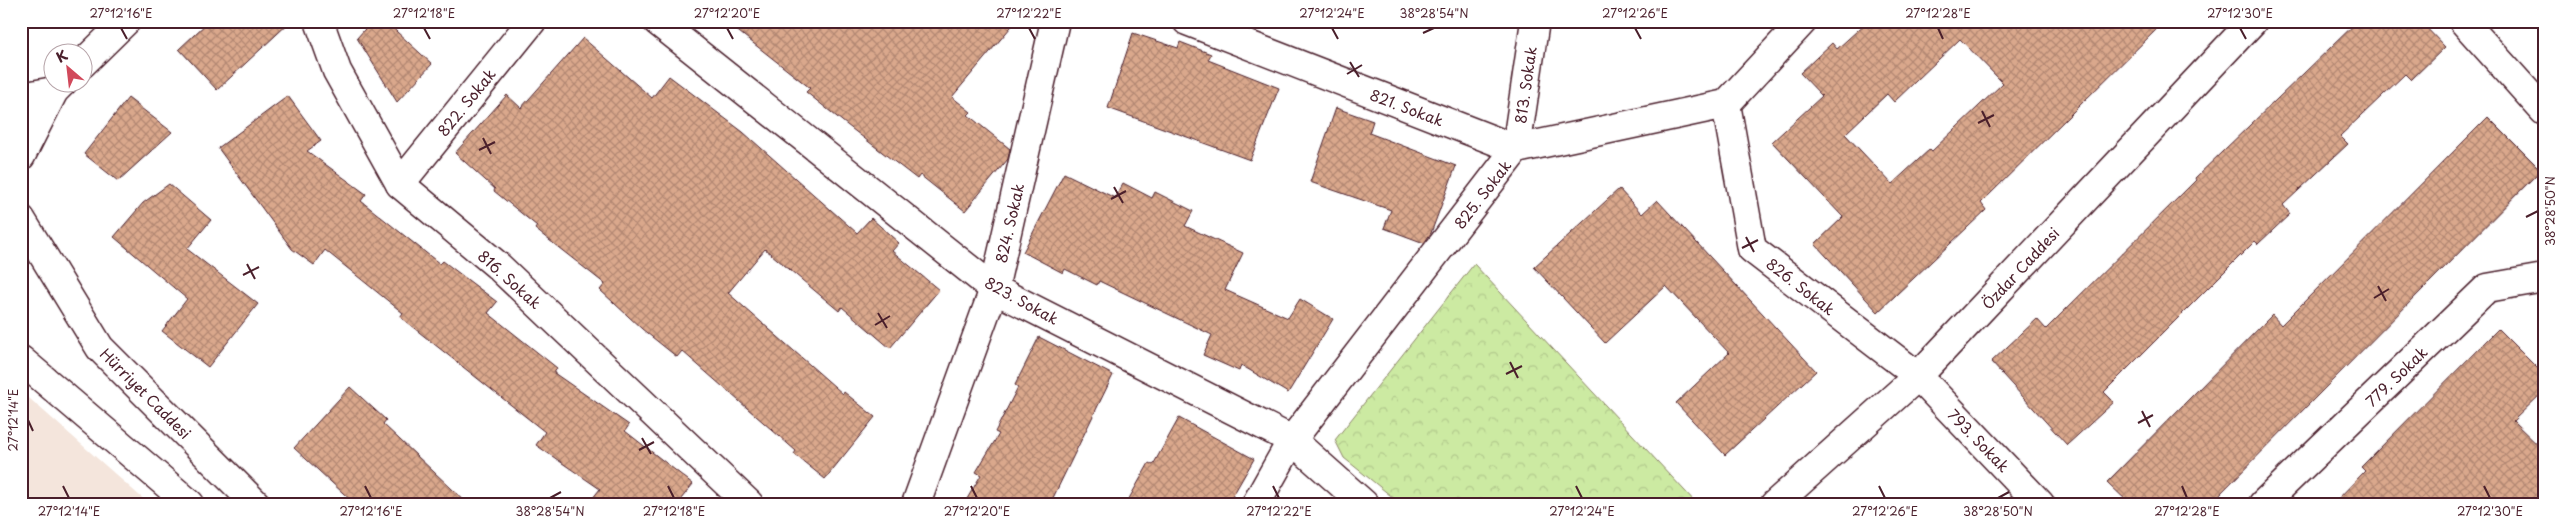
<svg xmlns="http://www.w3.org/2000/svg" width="2565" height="525" viewBox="0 0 2565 525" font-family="'Playpen Sans',sans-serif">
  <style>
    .built { fill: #f4e5dc }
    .park { fill: url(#park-crowns); stroke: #8b8466 }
    .building { fill: url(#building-cross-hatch); stroke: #4a1f2b; fill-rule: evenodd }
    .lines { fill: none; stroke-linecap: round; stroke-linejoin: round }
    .minor-casing { stroke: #4a1f2b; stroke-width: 31 }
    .secondary-casing { stroke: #4a1f2b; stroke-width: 31 }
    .minor { stroke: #fff; stroke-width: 28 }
    .secondary { stroke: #fff; stroke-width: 28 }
    .ticks { fill: none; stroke: #4a1f2b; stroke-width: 2 }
    .labels { text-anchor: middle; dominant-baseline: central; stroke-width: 4; stroke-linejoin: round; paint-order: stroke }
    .street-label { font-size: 15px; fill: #4a1f2b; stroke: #fff }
    .neatline { fill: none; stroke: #4a1f2b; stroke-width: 2 }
    .ticks-label { font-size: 12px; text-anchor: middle; fill: #4a1f2b }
  </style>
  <defs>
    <pattern id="park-crowns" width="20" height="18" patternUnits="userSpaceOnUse" patternTransform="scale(1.25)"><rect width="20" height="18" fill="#cceaa2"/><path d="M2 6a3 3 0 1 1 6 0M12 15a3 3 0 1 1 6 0" fill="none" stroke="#b1c88c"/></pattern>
    <pattern id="building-cross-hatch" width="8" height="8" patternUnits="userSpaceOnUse" patternTransform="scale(1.25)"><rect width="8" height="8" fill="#daa88c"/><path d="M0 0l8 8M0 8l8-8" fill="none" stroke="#b38873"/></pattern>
  </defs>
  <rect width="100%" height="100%" fill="#fff"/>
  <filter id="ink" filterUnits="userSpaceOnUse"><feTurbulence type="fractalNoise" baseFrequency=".02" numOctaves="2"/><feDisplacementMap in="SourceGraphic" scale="10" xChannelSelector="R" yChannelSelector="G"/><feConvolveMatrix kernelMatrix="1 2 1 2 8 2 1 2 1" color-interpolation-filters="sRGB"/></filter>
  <g filter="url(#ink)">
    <path class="built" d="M21,391l128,113h-128z"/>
    <path class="park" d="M1474,264l223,240h-296l-57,-46 -9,-18z"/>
    <g class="building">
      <path d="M209,21h82l-74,69 -38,-41z"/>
      <path d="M372,21h13l47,43 -35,38 -40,-64z"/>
      <path d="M725,21h291l-64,76 19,15 -3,3 42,34 -2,10 -43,52 -45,-36 -3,4 -70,-54 -41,-33 4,-4z"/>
      <path d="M1868,21h297l-184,182 5,7 -108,102 -63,-68 28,-27 -71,-75 50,-46 -22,-23 32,-30 5,6zM1960,39l43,44 -71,68 -2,-2 -38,35 -47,-50 42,-40 7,8z"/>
      <path d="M2358,21h62l25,26 -34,33 -6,-6 -65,62 8,8 -65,61 7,9 -32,30 -3,-3 -151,151 10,10 -47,43 -76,-83 46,-43 9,10 150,-149 -1,-2z"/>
      <path d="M1133,33l45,15 2,-6 31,12 -3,6 71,28 -29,72 -142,-52z"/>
      <path d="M583,38l69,60 17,-22 74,56 114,101 14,-15 28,25 -7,8 47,39 -49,58 -48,-41 -3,4 -74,-62 -37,44 115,101 1,-2 31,25 -50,62 -31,-25 2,-3 -114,-100 -5,6 -35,-28 -42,-39 5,-6 -70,-55 2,-3 -43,-35 1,-2 -40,-36 52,-58 14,13z"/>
      <path d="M288,96l33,45 -14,10 59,43 -5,7 79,63 3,-3 54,41 -9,11 69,55 -3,5 75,52 -4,6 68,53 -16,20h-89l12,-15 -64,-44 9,-13 -145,-115 3,-4 -78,-63 -11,15 -22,-16 -74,-101z"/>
      <path d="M128,98l44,34 -54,49 -34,-27z"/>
      <path d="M1336,108l37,13 -4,12 87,33 -25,67 -7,10 -40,-15 7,-18 -81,-28z"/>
      <path d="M2488,117l53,53 -331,334h-80l-23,-22 165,-167 9,10z"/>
      <path d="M1064,173l51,25 8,-15 29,15 3,-6 38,19 -8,15 58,27 -18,37 63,28 12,-19 33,20 -45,74 -47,-28 -2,6 -36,-16 9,-20 -113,-54 -2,4 -32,-16 -2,4 -40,-21z"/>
      <path d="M169,184l42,36 -24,29 71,55 -50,63 -46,-36 25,-32 -73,-62 29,-34z"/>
      <path d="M1619,189l23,25 15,-14 159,171 -91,84 -49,-52 53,-50 -63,-67 -61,57 -71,-76z"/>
      <path d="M2498,329l46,46v16l-31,30 31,30v53h-211l32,-33 -4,-4z"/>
      <path d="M1039,337l74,38 -63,129h-86l17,-29 -5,-3 23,-38 -4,-2 23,-45 -3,-2z"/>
      <path d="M350,387l36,33 -3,4 85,80h-113l-61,-56z"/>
      <path d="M1179,418l75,41 -26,45h-102l23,-41 4,2z"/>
    </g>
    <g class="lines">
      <g class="minor-casing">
        <g id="minor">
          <path d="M319,21l18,50 63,113 97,81 252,239"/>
          <path d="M657,21l337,268 298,151 72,64"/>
          <path d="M1187,21l329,128 19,-128"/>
          <path d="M2463,21l81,90"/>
          <path d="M82,64l44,-43"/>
          <path d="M21,97l33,-6"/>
          <path d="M1726,104l26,145 166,127 122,128"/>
          <path d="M21,156l33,-65 9,-9"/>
          <path d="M400,184l132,-163"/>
          <path d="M916,504l78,-215 61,-268"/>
          <path d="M1256,504l36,-64 224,-291 210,-45 77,-83"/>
          <path d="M2263,504l224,-216 57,-10"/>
        </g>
      </g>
      <g class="secondary-casing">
        <g id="secondary">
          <path d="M21,219l79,129 156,156"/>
          <path d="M21,360l169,144"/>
          <path d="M1775,504l143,-128 335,-355"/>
        </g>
      </g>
      <use href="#minor" class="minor"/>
      <use href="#secondary" class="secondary"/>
    </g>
  </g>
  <path class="ticks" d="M121,28l6,11M424,28l6,11M727,28l6,11M1029,28l6,11M1332,28l6,11M1635,28l6,11M1938,28l5,11M2240,28l6,11M1423,33l11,-5M1350,62l9,15M1347,74l15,-9M1982,111l8,16M1978,123l16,-8M483,138l8,16M479,150l16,-8M1114,187l9,16M1111,199l15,-8M2526,217l12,-6M1746,237l8,15M1742,248l16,-8M247,264l8,15M243,275l16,-8M2378,286l8,15M2374,298l15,-9M878,313l9,15M875,325l15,-9M1510,362l8,16M1506,374l16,-8M2142,411l8,16M28,420l5,11M2138,423l15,-8M642,438l9,16M639,450l15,-8M63,486l6,12M365,486l6,12M668,486l6,12M971,486l6,12M1273,486l6,12M1576,486l6,12M1879,486l6,12M2182,486l5,12M2484,486l6,12M550,498l11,-6M1998,498l11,-6"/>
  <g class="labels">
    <g class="street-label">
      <text transform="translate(1525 85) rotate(-82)">813. Sokak</text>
      <text transform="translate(466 102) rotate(-51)">822. Sokak</text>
      <text transform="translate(1407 107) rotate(21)">821. Sokak</text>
      <text transform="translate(1482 194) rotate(-52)">825. Sokak</text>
      <text transform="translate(1009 223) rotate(-77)">824. Sokak</text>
      <text transform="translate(2020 268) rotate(-47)">Özdar Caddesi</text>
      <text transform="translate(510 279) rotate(42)">816. Sokak</text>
      <text transform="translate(1801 286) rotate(38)">826. Sokak</text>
      <text transform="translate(1022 300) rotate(29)">823. Sokak</text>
      <text transform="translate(2396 376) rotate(-44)">779. Sokak</text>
      <text transform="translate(146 393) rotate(45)">Hürriyet Caddesi</text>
      <text transform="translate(1979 440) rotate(46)">793. Sokak</text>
    </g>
  </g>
  <rect width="2565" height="525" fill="none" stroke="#fff" stroke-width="55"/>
  <g transform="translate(68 68) rotate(332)"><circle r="24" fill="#ffffff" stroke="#b7a5aa"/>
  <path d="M0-4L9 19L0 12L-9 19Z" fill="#d1495b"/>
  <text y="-8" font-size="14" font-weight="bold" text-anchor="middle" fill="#4a1f2b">K</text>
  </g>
  <rect x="28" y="28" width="2510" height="470" class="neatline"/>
  <g class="ticks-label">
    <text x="121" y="18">27°12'16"E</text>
    <text x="424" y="18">27°12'18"E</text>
    <text x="727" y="18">27°12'20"E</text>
    <text x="1029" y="18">27°12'22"E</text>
    <text x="1332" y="18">27°12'24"E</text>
    <text x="1434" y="18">38°28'54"N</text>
    <text x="1635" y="18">27°12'26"E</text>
    <text x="1938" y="18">27°12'28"E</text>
    <text x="2240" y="18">27°12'30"E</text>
    <text transform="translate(2551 211) rotate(-90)" y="4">38°28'50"N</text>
    <text transform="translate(14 420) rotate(-90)" y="4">27°12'14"E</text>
    <text x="69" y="516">27°12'14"E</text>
    <text x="371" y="516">27°12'16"E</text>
    <text x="550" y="516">38°28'54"N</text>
    <text x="674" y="516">27°12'18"E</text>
    <text x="977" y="516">27°12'20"E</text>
    <text x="1279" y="516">27°12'22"E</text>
    <text x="1582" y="516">27°12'24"E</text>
    <text x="1885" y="516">27°12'26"E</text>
    <text x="1998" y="516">38°28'50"N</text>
    <text x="2187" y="516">27°12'28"E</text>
    <text x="2490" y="516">27°12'30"E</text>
  </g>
</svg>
